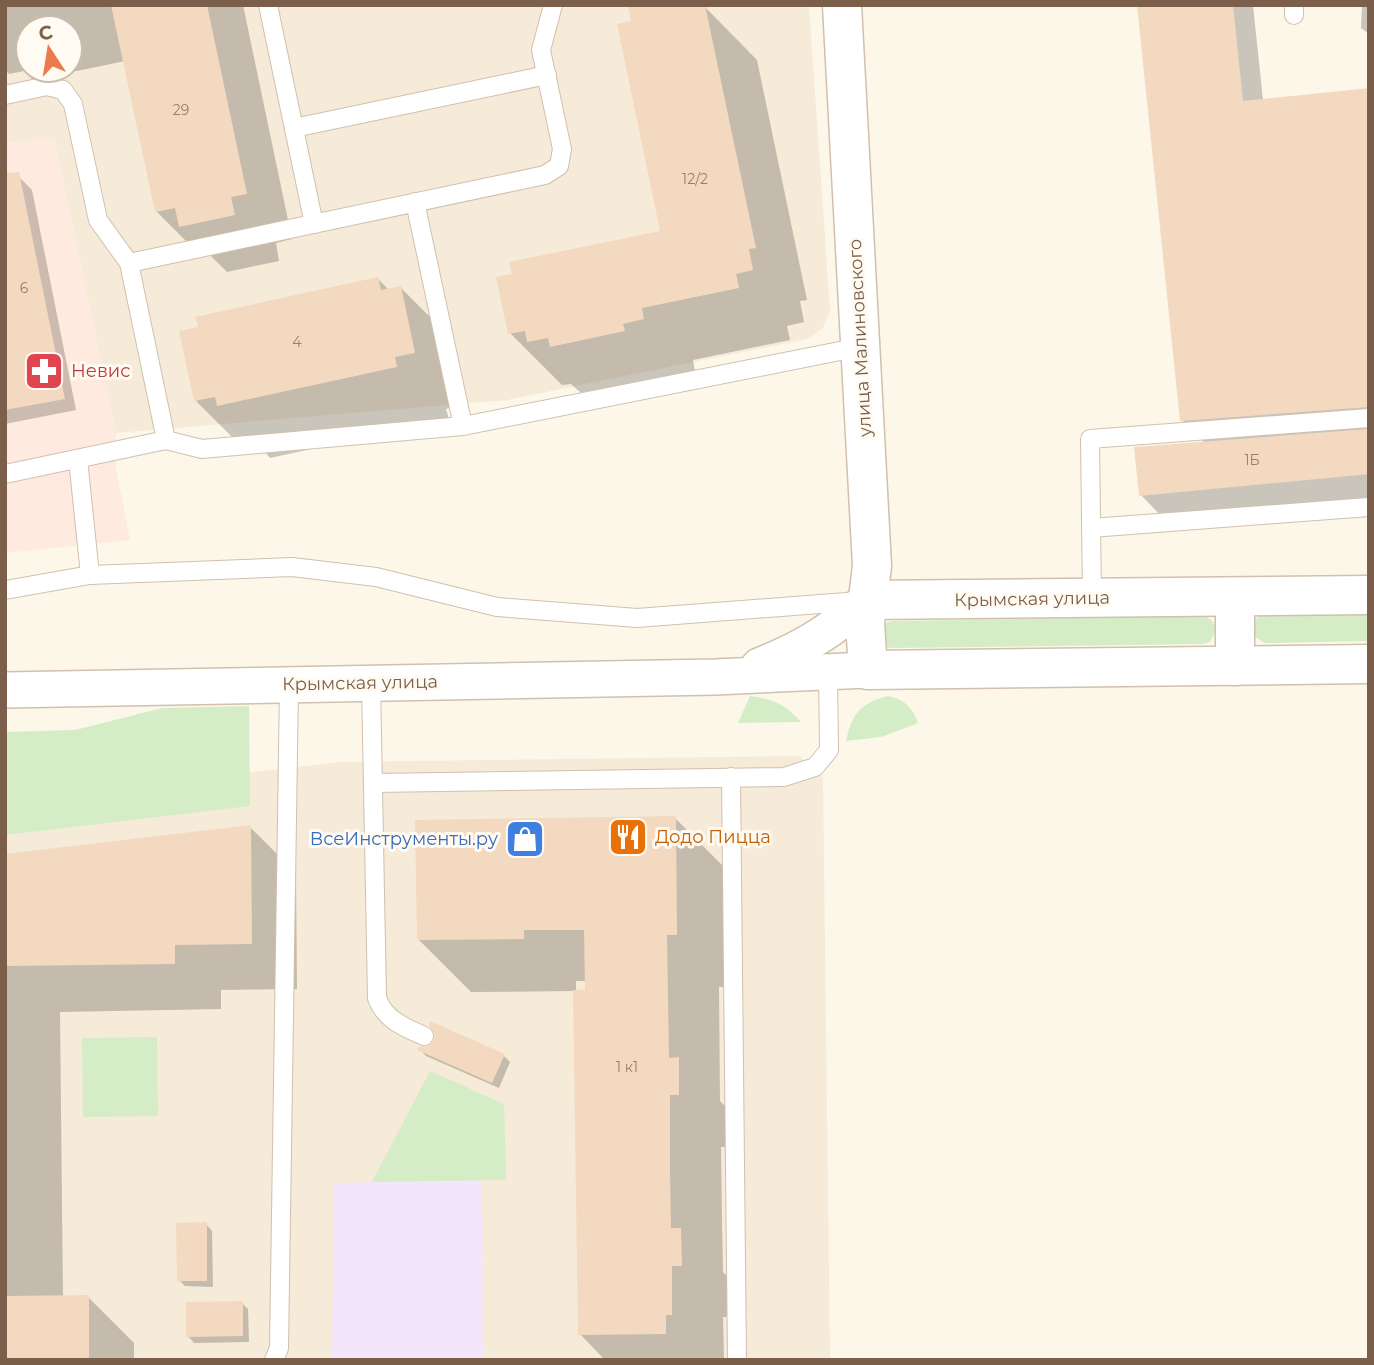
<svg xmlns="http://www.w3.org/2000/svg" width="1374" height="1365" viewBox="0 0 1374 1365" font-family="Montserrat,sans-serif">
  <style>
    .residential { fill: #f6ead8; fill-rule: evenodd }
    .commercial { fill: #feeade }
    .education { fill: #f4e6fa }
    .green { fill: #d4edc7 }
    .shadow { fill: #0003; fill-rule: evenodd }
    .building { fill: #f4d9c1 }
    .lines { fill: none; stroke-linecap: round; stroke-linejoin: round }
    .service-casing { stroke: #d1c0ae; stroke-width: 20 }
    .minor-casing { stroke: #d1c0ae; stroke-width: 38 }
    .tertiary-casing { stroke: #d1c0ae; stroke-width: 41 }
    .service { stroke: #fff; stroke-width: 18 }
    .minor { stroke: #fff; stroke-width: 35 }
    .tertiary { stroke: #fff; stroke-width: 38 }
    .labels { text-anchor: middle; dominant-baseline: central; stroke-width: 6; stroke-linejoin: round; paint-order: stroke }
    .number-label { font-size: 14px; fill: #997e68 }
    .street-label { font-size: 18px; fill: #7b5f4b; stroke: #fffbf2 }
    .health-label { font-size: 18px; fill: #be3a42; stroke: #fffbf2; text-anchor: start }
    .food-label { font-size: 18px; fill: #c56008; stroke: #fffbf2; text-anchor: start }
    .shop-label { font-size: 18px; fill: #366cbe; stroke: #fffbf2; text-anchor: end }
  </style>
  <rect width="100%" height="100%" fill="#fdf7ea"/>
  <g class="residential">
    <path d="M5,5h804l21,305 -7,18 -16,11 -300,61 -391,33 -62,-295 -49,5zM28,28h42v42h-42z"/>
    <path d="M800,756l23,22 7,582h-825v-559l336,-39z"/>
  </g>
  <path class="commercial" d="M54,138l62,295v36l14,71 -125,13v-410z"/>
  <path class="education" d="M482,1180l2,180h-152l2,-177z"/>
  <g class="green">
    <path d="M1369,614v27l-104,2 -11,-7v-14l4,-5 7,-2z"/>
    <path d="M1202,616c9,2 12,5 14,14l-6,12 -7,2 -311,4 -7,-1 -4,-19 4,-5 7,-2z"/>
    <path d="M750,696c23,3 36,9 51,26l-63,1z"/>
    <path d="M888,696c17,4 24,11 30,27l-37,14 -35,4c6,-28 15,-38 42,-45z"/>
    <path d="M249,706l1,100 -245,29v-103l70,-2 87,-22z"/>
    <path d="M157,1037l1,79 -75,1 -1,-79z"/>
    <path d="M430,1071l74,33 2,76 -134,2z"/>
  </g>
  <g class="shadow">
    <path d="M5,5h238l49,234 -16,4 3,18 -52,11 -17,-17 -8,2 -46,-46 -31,-150 -92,19 -9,-9 -15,3 -4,-4zM28,28h42v42h-42z"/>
    <path d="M1139,5h114l10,95 106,-11v410l-205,20 -23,-24 64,-52 -23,-23z"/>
    <path d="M1362,5h7v29l-8,-6z"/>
    <path d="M705,7l52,53 50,240 -7,1 4,21 -17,4 3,14 -97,20 2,11 -91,28 -9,-9 -14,3 -10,-9 -9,1 -52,-52 152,-101z"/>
    <path d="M20,178l12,12 44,220 -71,14v-245z"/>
    <path d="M378,279l11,11 12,-2 52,52 14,64 -21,5 3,10 -179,39 -7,-8 -15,3 -52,-52z"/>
    <path d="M675,818l52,52 2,117h-10l1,114 10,10 1,36h-10l1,76 1,49 10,10v35h-10l1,43h-119l-25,-26 -5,-343 -104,1 -52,-52zM576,981h10l1,11 -11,-1z"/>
    <path d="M250,827l46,46 1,116 -76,1v19l-161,3 3,285h25l46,46v17h-129v-505z"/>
    <path d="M426,1049l78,7 6,6 -11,26 -73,-32 -6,-6z"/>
    <path d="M206,1224l6,7 1,56 -28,-1 -6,-6z"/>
    <path d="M242,1303l6,6 1,33 -55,1 -6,-7z"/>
  </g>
  <g class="building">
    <path d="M111,5h96l40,189 -16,3 4,18 -56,12 -4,-19 -20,4z"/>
    <path d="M628,5h77l51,243 -7,1 4,21 -17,4 3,14 -97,20 2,11 -21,5 2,7 -75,16 -2,-9 -21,4 -2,-11 -17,3 -12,-57 16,-3 -3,-12 151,-31 -43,-207 14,-3z"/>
    <path d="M1137,5h96l10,96 126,-13v319l-189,14z"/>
    <path d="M19,172l46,227 -60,11v-237z"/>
    <path d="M378,277l3,13 20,-4 14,67 -20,4 2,10 -180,39 -2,-9 -21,4 -15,-70 19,-4 -3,-10z"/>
    <path d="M1369,429v45l-230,22 -5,-49z"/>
    <path d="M676,816l1,119h-10l2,123 10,-1v38h-9v75l1,58h10l1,38h-10v49h-6v19l-88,1 -5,-345h12l-1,-60h-60v9l-107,1 -2,-120z"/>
    <path d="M251,825l1,119 -77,1v19l-170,2v-112z"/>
    <path d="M430,1021l75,33 -13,29 -75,-33 2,-4 7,1 8,-6 1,-7 -6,-8z"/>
    <path d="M207,1222v59h-30l-1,-58z"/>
    <path d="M89,1295v65h-84v-64z"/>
    <path d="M243,1301v35l-57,1v-35z"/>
  </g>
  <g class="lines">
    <g class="service-casing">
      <g id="service">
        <path d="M268,5l46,219"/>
        <path d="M1294,5v10"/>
        <path d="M5,95l42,-9 16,4 10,14 25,116 31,43 37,177 36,9 261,-23 397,-79"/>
        <path d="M294,128l253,-53"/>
        <path d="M415,202l48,224"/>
        <path d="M129,263l416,-88 14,-9 3,-17 -21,-99 12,-45"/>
        <path d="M78,459l12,116"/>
        <path d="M5,474l161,-34"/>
        <path d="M1091,528l278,-21"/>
        <path d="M5,590l85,-15 202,-8 84,10 121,30 140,11 222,-17"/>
        <path d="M1092,598l-2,-159 279,-21"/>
        <path d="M371,683l6,315c8,22 27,29 47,38"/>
        <path d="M731,777l6,583"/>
        <path d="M373,783l411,-6 31,-10 14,-17 -1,-78"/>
        <path d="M274,1360l5,-12 10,-663"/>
      </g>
    </g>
    <g class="minor-casing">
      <g id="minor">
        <path d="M759,666c45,-18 72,-35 108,-66"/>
        <path d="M5,690l710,-13 153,-7"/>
      </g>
    </g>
    <g class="tertiary-casing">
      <g id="tertiary">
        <path d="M842,5l30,561 -7,57 3,47 501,-6"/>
        <path d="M1235,597v69"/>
        <path d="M867,600l502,-5"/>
      </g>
    </g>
    <use href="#service" class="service"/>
    <use href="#minor" class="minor"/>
    <use href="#tertiary" class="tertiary"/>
  </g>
  <defs>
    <g id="pharmacy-square" transform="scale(2.0125)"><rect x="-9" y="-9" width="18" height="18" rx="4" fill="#e0444e" stroke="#fffbf2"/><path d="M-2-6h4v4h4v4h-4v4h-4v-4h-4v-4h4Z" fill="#fff"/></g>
    <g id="restaurant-square" transform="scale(2.0125)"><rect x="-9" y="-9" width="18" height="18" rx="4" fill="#e8710a" stroke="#fffbf2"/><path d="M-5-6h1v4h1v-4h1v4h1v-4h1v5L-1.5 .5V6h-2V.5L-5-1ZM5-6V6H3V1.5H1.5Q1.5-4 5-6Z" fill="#fff"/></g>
    <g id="shop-square" transform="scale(2.0125)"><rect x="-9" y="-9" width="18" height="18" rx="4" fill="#3f7fe0" stroke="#fffbf2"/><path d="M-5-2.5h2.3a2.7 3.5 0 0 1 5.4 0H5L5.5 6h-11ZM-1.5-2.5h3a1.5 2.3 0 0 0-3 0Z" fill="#fff"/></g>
  </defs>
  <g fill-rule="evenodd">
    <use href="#pharmacy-square" x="44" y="371"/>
    <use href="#restaurant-square" x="628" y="837"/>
    <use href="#shop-square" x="525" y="839"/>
  </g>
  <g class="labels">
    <g class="number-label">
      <text x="181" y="110">29</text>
      <text x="695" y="179">12/2</text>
      <text x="24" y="288">6</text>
      <text x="297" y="342">4</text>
      <text x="1252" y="460">1Б</text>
      <text x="627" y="1067">1 к1</text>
    </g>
    <g class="street-label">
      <text transform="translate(860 338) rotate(-93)">улица Малиновского</text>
      <text transform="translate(1032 599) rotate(-1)">Крымская улица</text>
      <text transform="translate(360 683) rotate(-1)">Крымская улица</text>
    </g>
    <g class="health-label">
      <text x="71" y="371">Невис</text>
    </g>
    <g class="food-label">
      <text x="655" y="837">Додо Пицца</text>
    </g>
    <g class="shop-label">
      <text x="498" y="839">ВсеИнструменты.ру</text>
    </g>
  </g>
  <rect width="1374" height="1365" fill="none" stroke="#7b5f4b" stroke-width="14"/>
  <g transform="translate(49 49) rotate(348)"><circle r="33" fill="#fffbf2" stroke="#cabdaf" stroke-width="2"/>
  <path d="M0-5L12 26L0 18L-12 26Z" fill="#eb7a4c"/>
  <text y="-10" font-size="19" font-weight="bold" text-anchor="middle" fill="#7b5f4b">С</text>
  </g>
</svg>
